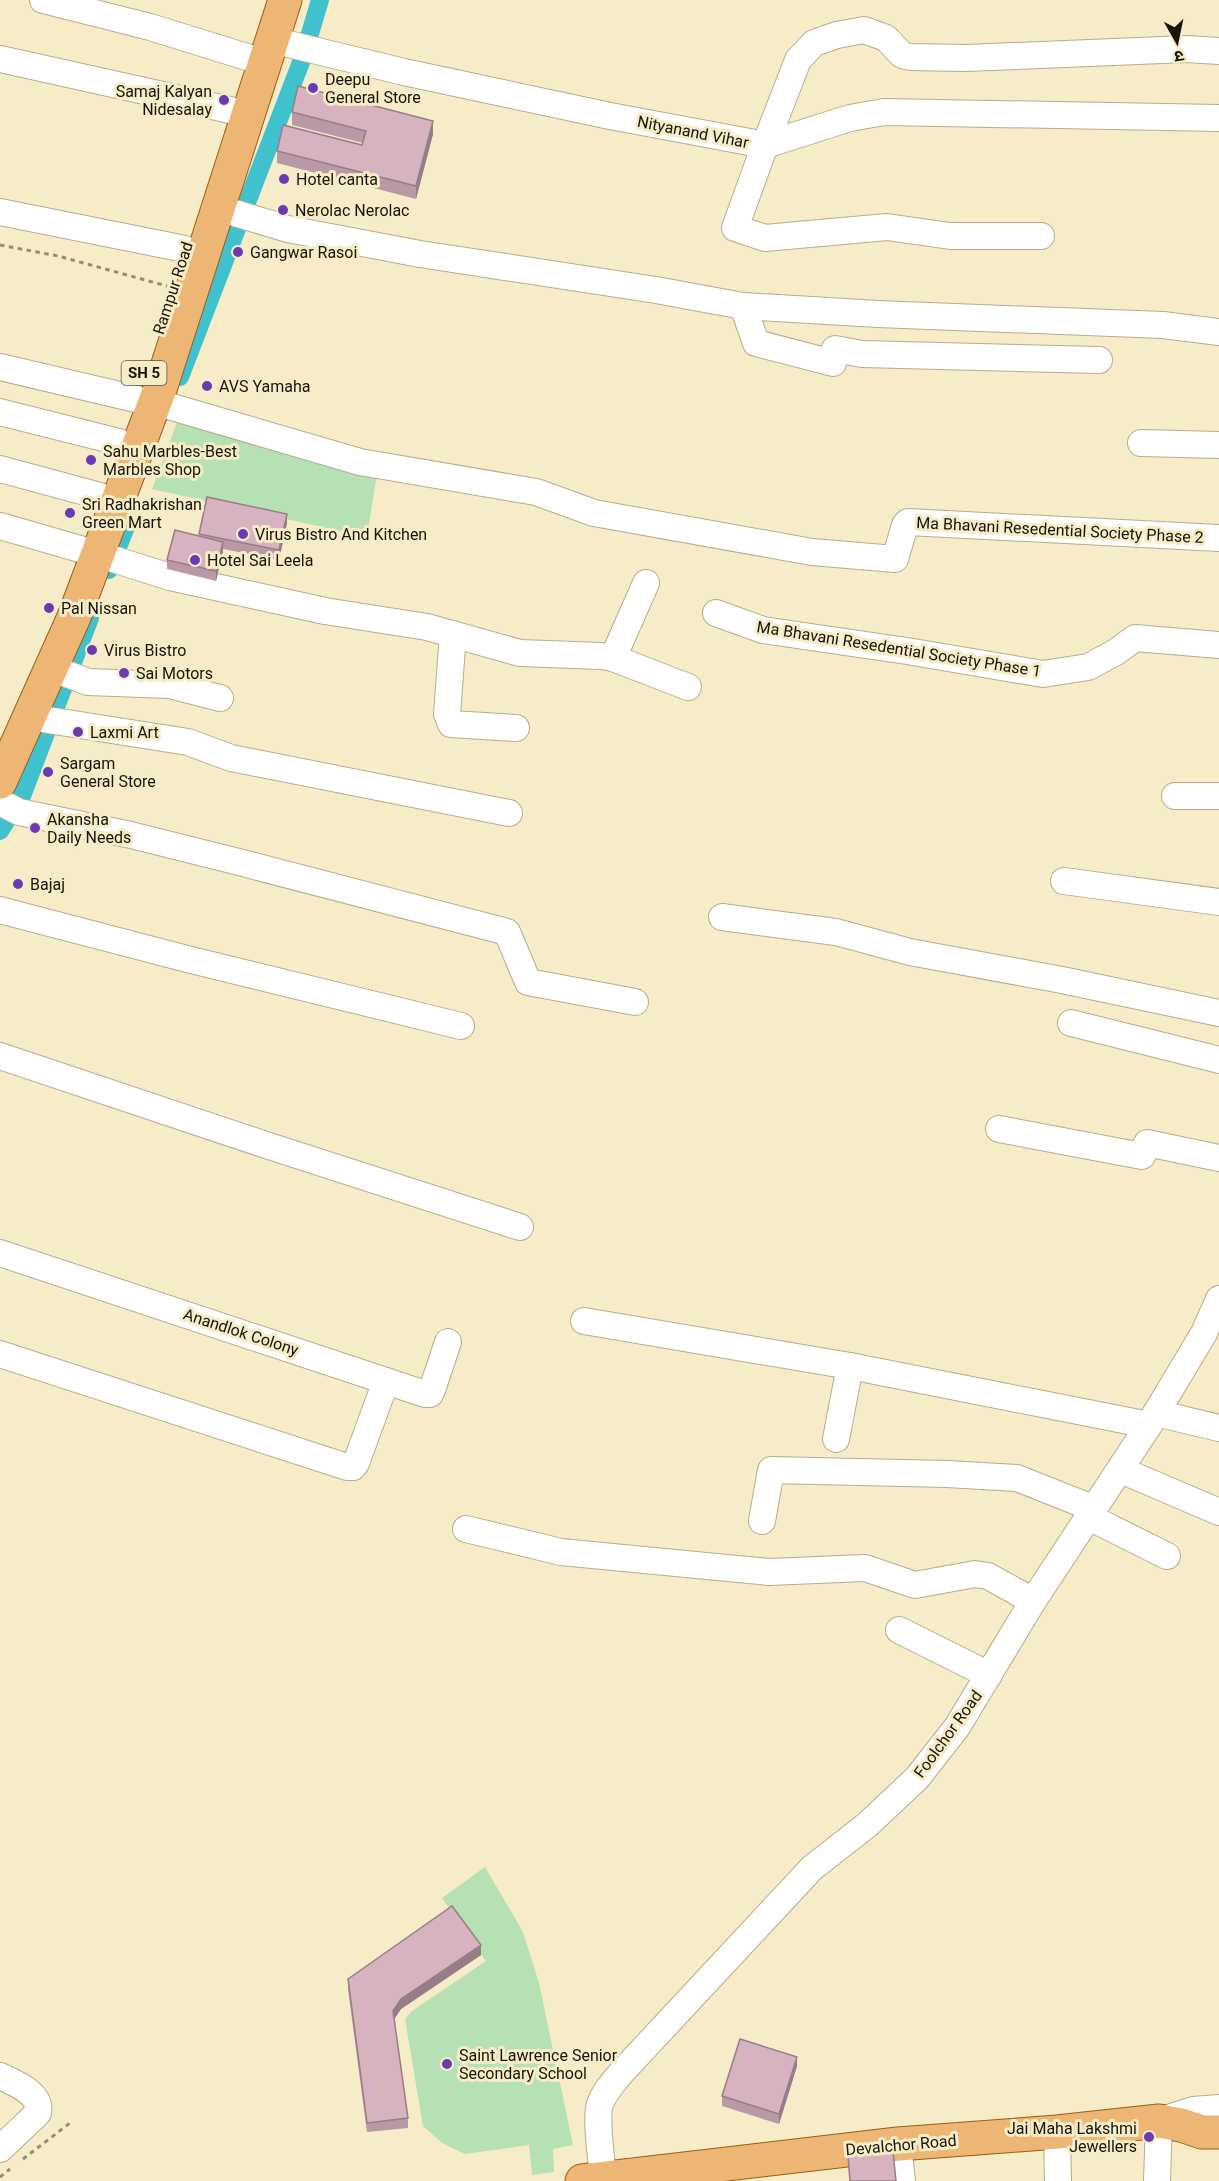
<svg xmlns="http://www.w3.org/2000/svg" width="1219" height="2181" viewBox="0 0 1219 2181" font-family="Roboto,'Noto Sans Devanagari',sans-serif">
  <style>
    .green { fill: #b5e1b4 }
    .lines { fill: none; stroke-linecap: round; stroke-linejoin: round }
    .canal { stroke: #40c2ce; stroke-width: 18 }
    .minor-casing { stroke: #b6ad8b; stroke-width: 28 }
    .major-casing { stroke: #9b5e12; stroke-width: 35 }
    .path { stroke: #948d73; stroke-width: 3; stroke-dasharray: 4.5 4.5; stroke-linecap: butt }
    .minor { stroke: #fff; stroke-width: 26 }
    .major { stroke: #edb674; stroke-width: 33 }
    .wall { fill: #b999a6 }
    .shaded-wall { fill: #967d87 }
    .building { fill: #d7b2c1; stroke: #967d87; stroke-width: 1.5 }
    .poi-dot { fill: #693ab2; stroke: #f6ecc8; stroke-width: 2 }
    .labels { text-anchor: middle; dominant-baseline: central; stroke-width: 6; stroke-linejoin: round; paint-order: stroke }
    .shield { fill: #f6ecc8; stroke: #5b5642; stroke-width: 1.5 }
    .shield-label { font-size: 15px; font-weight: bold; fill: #181508 }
    .poi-label { font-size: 16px; fill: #181508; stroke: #f6ecc8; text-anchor: start }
    .street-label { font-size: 16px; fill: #181508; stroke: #f6ecc8 }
  </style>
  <rect width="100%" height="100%" fill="#f6ecc8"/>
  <g class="green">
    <path d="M179,417l198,56 -10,64 -215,-48z"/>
    <path d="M485,1867l38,65 16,51 34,162 -20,4 1,23 -22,3 -3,-30 -64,9 -23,-11 -19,-17 -18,-107 7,-8 74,-50 -44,-63z"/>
  </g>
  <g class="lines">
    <g class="canal">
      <path d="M180,377l123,-320 17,-57"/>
      <path d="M109,570l17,-43"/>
      <path d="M0,831l22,-35 68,-178"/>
    </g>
    <g class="minor-casing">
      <g id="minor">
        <path d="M43,0l107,27 97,30"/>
        <path d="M272,40l132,32 206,44 155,29 85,-27 34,-6 335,6"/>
        <path d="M0,59l230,51"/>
        <path d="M218,208l70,21 132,25 236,36 87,16 135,8 285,11 56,7"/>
        <path d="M0,212l185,37"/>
        <path d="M1041,236h-91l-63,-9 -122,11 -30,-10 30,-83 33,-85 16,-17 23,-8 27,-5 22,8 16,17 8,2 56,1 221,-9 32,2"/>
        <path d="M743,306l13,37 77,20 2,-14 27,5 237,6"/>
        <path d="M0,367l136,32"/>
        <path d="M155,402l205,60 176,30 58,21 218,39 83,7 10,-34 3,-3 311,16"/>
        <path d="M0,412l119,30"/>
        <path d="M1141,443l78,2"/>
        <path d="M0,469l100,27"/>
        <path d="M0,526l80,23"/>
        <path d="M97,554l73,23 155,34 102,16 93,26 81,3 12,2 75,29"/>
        <path d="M716,613l47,17 144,21 136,23 45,-7 28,-15 19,-14 84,7"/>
        <path d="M453,634l-6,80 4,10 65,4"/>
        <path d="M613,658l33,-75"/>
        <path d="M51,668l37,14 81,3 51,13"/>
        <path d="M29,717l159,25 43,16 278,55"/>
        <path d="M1175,796h44"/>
        <path d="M0,802l19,10 112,23 108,27 268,70 21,50 107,20"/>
        <path d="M1064,881l155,21"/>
        <path d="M0,910l191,50 270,66"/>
        <path d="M722,917l114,15 74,20 152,28 157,33"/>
        <path d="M1071,1023l148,37"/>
        <path d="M0,1056l266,89 254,82"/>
        <path d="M999,1129l143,27 5,-13 72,15"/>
        <path d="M0,1253l425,141h5l2,-4 16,-48"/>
        <path d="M584,1321l266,45 299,59"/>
        <path d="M0,1354l347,113h6l3,-4 30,-82"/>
        <path d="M1156,1413l63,15"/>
        <path d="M836,1439l14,-73"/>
        <path d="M1121,1470l98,42"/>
        <path d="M1089,1517l78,39"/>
        <path d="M762,1521l9,-51 176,4 70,4 78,31"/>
        <path d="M466,1529l95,23 208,20 96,-4 50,17 60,-11 13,2 45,25"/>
        <path d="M899,1630l90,45"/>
        <path d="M0,2076c15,7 42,17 38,37l-38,36"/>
        <path d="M1057,2132l1,49"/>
        <path d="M898,2144l4,37"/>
        <path d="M603,2179c-1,-18 -8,-60 -3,-75 4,-12 13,-21 21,-31l191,-205 55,-43 50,-47 40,-51 76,-126 116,-176 55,-92 15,-34"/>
        <path d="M1157,2181l2,-60 34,-11 26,-2"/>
      </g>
    </g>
    <g class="major-casing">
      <g id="major">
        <path d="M0,782l74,-165 87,-231 124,-386"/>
        <path d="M582,2181l316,-37 159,-12 102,-11 22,4 21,7h17"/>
      </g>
    </g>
    <g class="path">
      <path d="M0,245l58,11 109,30"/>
      <path d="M164,451l13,6"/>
      <path d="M23,2159l47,-36"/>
      <path d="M0,2177l10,-8"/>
    </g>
    <use href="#minor" class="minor"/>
    <use href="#major" class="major"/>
  </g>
  <g class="wall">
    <path d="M292,112l141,22 -17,65 -139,-36v-12l85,-6 1,-2 -71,-18z"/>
    <path d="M287,523l-8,37 -56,-11 -7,32 -49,-12v-9l32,-24v-2z"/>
    <path d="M481,1955l-80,54 -7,10 14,99v10l-41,4 -19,-143v-10z"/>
    <path d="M797,2066l-18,58 -57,-18v-10z"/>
  </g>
  <g class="shaded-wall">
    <path d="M433,121v13l-17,65v-13z"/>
    <path d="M287,514v9l-8,37v-10z"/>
    <path d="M223,542v9l-7,30v-10z"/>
    <path d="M481,1945v10l-80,54 -8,12v-10l8,-12z"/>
    <path d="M797,2057v9l-18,58v-10z"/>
  </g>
  <g class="building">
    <path d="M298,86l135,35 -17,65 -139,-35 6,-26 79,20 4,-14 -74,-19z"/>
    <path d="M207,497l80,17 -8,36 -80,-16z"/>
    <path d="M175,530l48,12 -7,29 -49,-11z"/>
    <path d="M452,1906l29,39 -80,54 -8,12 15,107 -41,5 -19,-144z"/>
    <path d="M740,2039l57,18 -18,57 -57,-18z"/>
    <path d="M893,2151l3,30h-46l-2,-25z"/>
  </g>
  <g class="poi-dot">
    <circle cx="313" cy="88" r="6"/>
    <circle cx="224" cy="100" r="6"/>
    <circle cx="284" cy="179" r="6"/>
    <circle cx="283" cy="210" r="6"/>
    <circle cx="238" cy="252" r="6"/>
    <circle cx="207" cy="386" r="6"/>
    <circle cx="91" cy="460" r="6"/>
    <circle cx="70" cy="513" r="6"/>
    <circle cx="243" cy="534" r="6"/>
    <circle cx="195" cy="560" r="6"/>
    <circle cx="49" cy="608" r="6"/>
    <circle cx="92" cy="650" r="6"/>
    <circle cx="124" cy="673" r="6"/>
    <circle cx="78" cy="732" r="6"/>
    <circle cx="48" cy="772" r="6"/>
    <circle cx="35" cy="828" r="6"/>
    <circle cx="18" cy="884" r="6"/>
    <circle cx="447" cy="2064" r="6"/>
    <circle cx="1149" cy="2137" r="6"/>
  </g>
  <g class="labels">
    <rect class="shield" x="121.5" y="361" width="45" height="24" rx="4.5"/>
    <g class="shield-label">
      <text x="144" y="373">SH 5</text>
    </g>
    <g class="poi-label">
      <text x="325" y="79">Deepu<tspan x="325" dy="18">General Store</tspan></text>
      <text x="212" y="91" text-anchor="end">Samaj Kalyan<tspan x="212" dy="18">Nidesalay</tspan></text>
      <text x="296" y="179">Hotel canta</text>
      <text x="295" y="210">Nerolac Nerolac</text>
      <text x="250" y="252">Gangwar Rasoi</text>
      <text x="219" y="386">AVS Yamaha</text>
      <text x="103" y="451">Sahu Marbles-Best<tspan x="103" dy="18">Marbles Shop</tspan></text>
      <text x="82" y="504">Sri Radhakrishan<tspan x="82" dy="18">Green Mart</tspan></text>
      <text x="255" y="534">Virus Bistro And Kitchen</text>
      <text x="207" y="560">Hotel Sai Leela</text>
      <text x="61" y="608">Pal Nissan</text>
      <text x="104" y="650">Virus Bistro</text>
      <text x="136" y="673">Sai Motors</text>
      <text x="90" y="732">Laxmi Art</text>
      <text x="60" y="763">Sargam<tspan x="60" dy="18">General Store</tspan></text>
      <text x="47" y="819">Akansha<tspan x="47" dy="18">Daily Needs</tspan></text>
      <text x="30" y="884">Bajaj</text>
      <text x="459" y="2055">Saint Lawrence Senior<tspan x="459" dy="18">Secondary School</tspan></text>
      <text x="1137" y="2128" text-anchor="end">Jai Maha Lakshmi<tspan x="1137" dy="18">Jewellers</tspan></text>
    </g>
    <g class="street-label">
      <text transform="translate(693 132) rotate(11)">Nityanand Vihar</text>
      <text transform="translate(173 288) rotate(-72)">Rampur Road</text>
      <text transform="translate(1060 530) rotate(3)">Ma Bhavani Resedential Society Phase 2</text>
      <text transform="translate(899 649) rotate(9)">Ma Bhavani Resedential Society Phase 1</text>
      <text transform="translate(241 1332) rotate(18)">Anandlok Colony</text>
      <text transform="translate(948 1734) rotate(-54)">Foolchor Road</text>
      <text transform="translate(901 2145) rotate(-5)">Devalchor Road</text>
    </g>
  </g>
  <g transform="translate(1177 42) rotate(171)" stroke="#f6ecc8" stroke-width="4.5" paint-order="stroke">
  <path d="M0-4.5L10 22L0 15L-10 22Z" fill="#181508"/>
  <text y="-9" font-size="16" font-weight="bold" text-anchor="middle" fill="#181508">उ</text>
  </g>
</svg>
